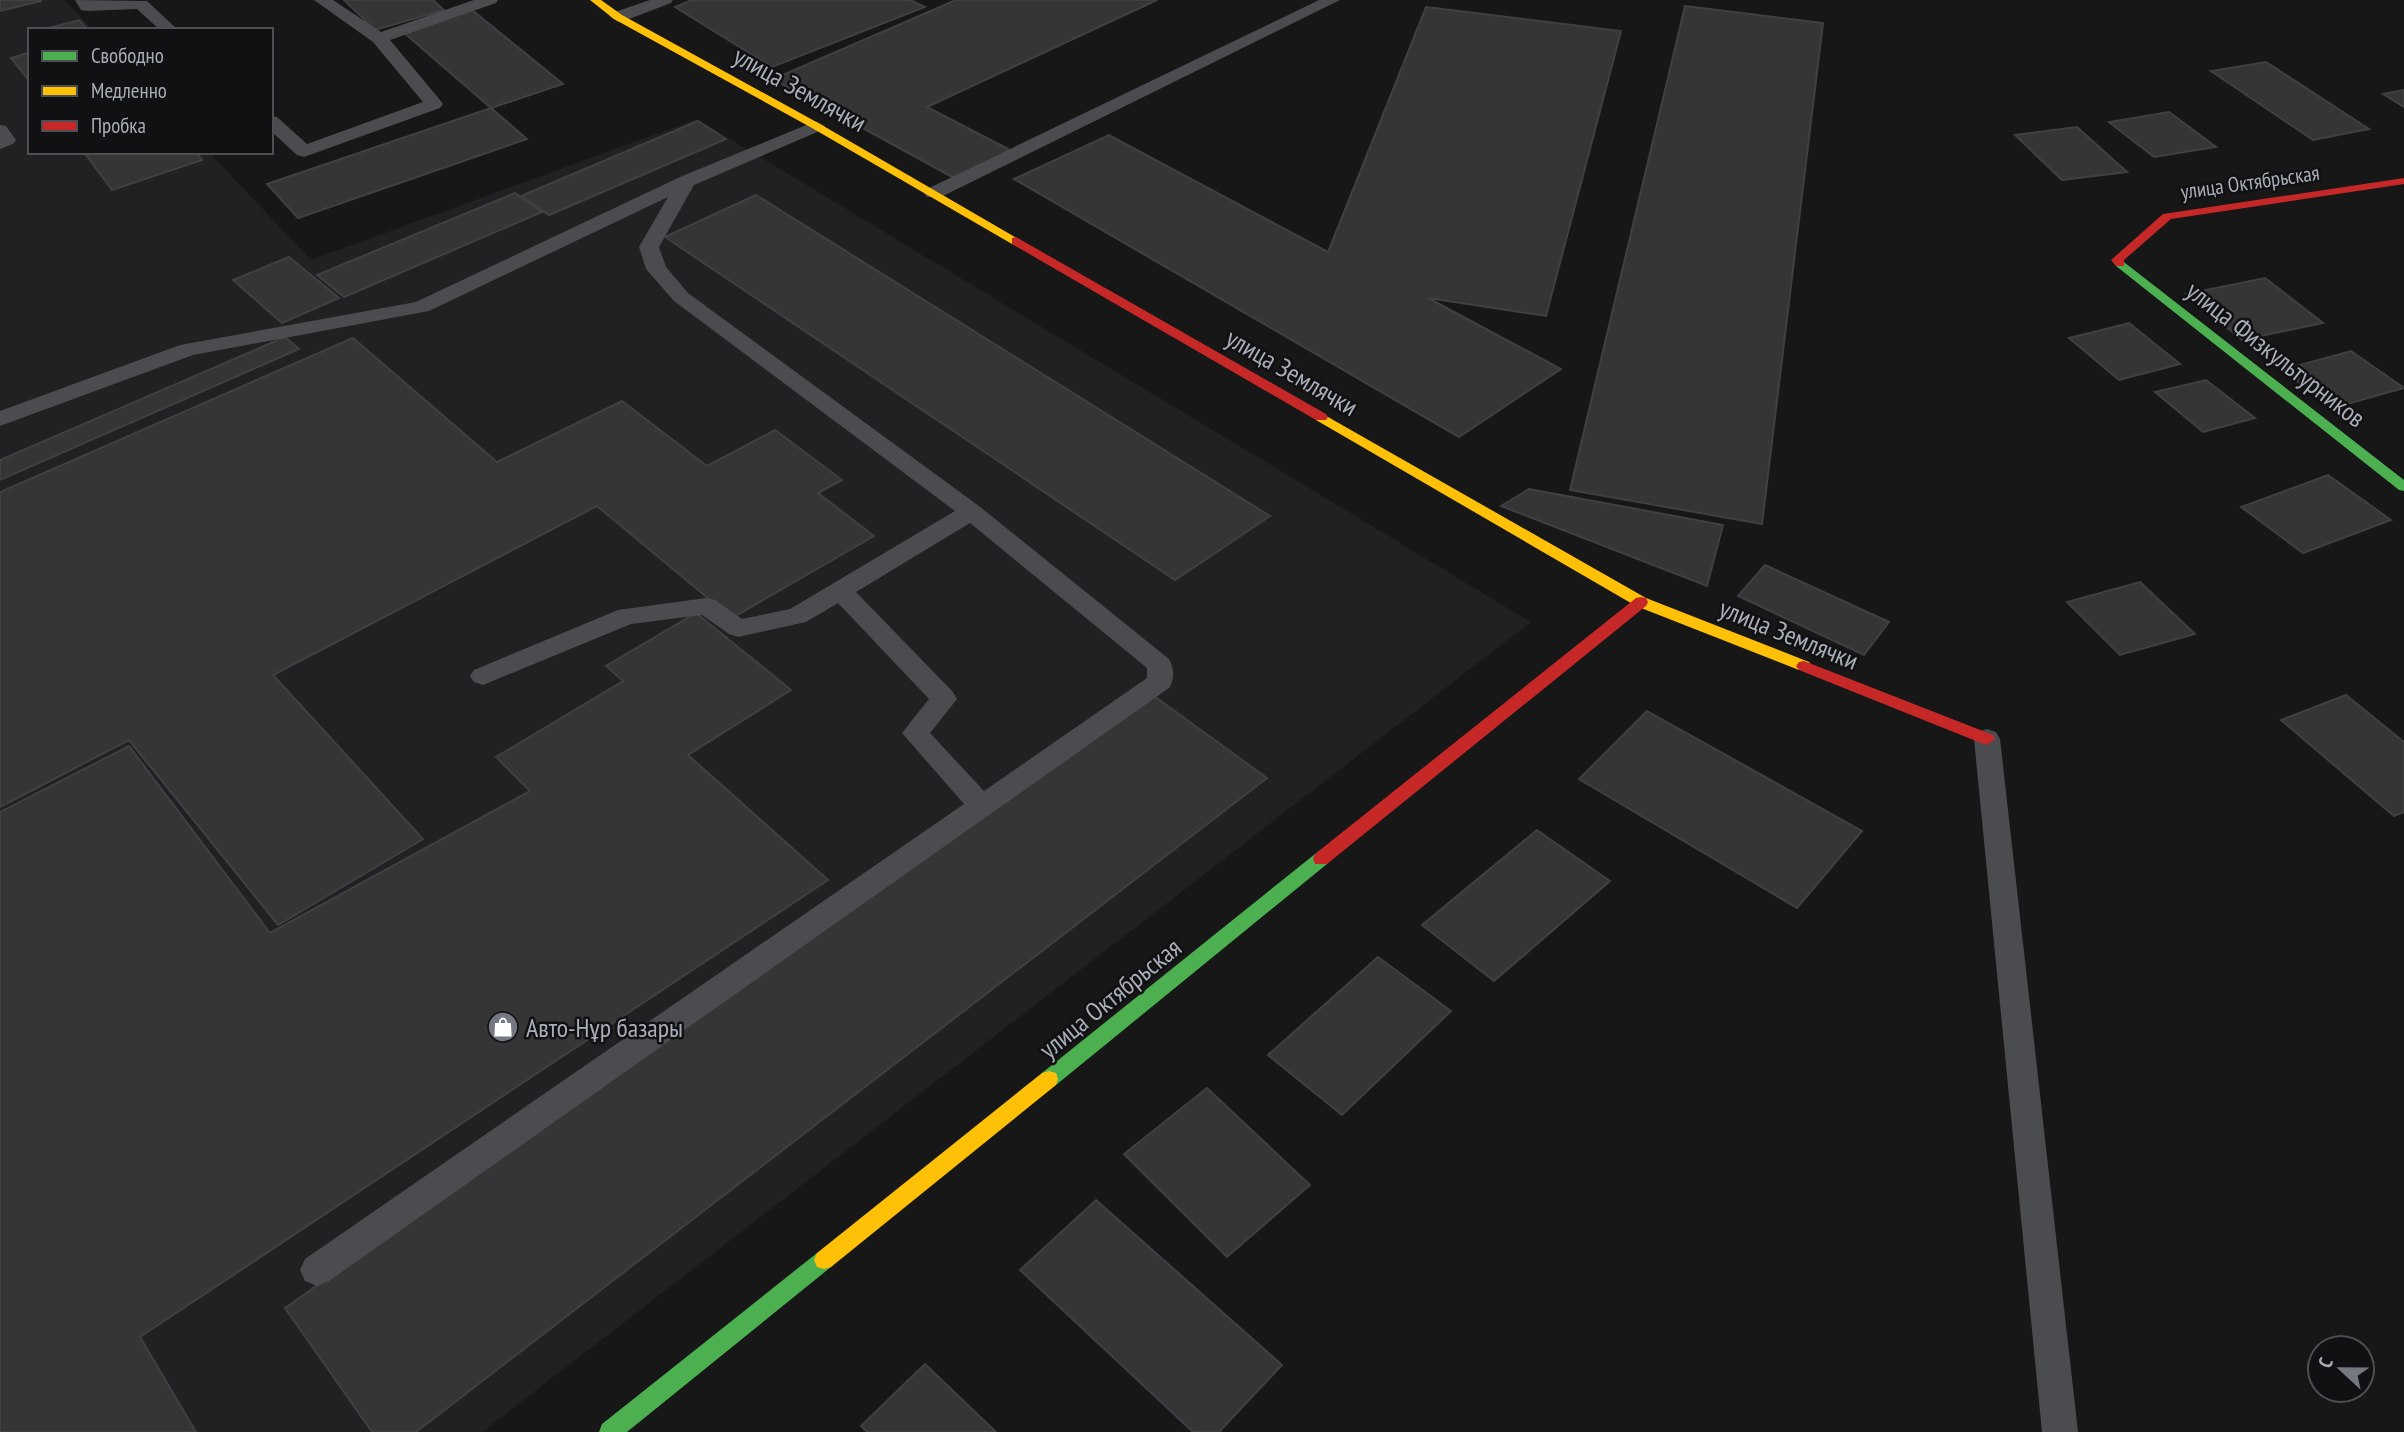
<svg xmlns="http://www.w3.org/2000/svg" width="2404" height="1432" viewBox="0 0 2404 1432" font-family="'PT Sans Narrow',sans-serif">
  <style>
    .built { fill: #212123 }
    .building { fill: #353536; stroke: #3f4043; stroke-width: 2 }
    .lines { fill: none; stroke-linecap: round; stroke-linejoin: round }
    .lane { fill: #4b4c50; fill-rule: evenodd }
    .fast { fill: #4caf50; fill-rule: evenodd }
    .slow { fill: #ffc107; fill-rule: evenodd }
    .jam { fill: #c62828; fill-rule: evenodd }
    .labels { text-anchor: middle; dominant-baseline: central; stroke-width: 5; stroke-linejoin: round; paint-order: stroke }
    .far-street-label { font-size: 21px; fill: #a8adb8; stroke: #111113 }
    .street-label { font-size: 26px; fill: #a8adb8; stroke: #111113 }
    .poi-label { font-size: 26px; fill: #a8adb8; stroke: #111113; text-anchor: start }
  </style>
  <rect width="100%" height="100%" fill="#171717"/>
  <path class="built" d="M0,0h65l28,30h-63v122h179l102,108 386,-141 834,503 -1049,810h-482z"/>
  <g class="building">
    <path d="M0,0h41v1l-41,10z"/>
    <path d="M344,0h89l11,10 -69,20z"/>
    <path d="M692,0h218l15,7 -153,60 -97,-60z"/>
    <path d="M956,0h201l-230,107 85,44 -56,28 -183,-100z"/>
    <path d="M1685,6l138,17 -61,501 -192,-34z"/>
    <path d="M1426,7l195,24 -75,285 -118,-18 133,71 -102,68 -445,-258 95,-44 219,117z"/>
    <path d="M472,10l91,74 -72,24 36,31 -229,79 -31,-34 224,-76 -88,-76z"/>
    <path d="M79,20l9,10h-47z"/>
    <path d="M30,52v30l-19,-24z"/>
    <path d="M2266,62l103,67 -56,11 -102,-69z"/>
    <path d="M2404,90v17l-21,-13z"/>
    <path d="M2169,112l47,35 -62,10 -45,-35z"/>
    <path d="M698,121l28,18 -177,76 -28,-19z"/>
    <path d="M2077,127l50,45 -65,8 -47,-45z"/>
    <path d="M84,152h112l6,8 -90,30z"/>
    <path d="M515,193l27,19 -198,85 -27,-22z"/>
    <path d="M756,195l514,321 -95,64 -510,-343z"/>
    <path d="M289,257l50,41 -57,25 -49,-43z"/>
    <path d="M2265,278l58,45 -81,17 -56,-46z"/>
    <path d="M2129,323l51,41 -61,16 -50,-42z"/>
    <path d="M285,337l14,12 -299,131v-20z"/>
    <path d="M353,338l144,124 125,-61 85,65 68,-36 67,50 -24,13 56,43 -142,82 -135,-112 -324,169 150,164 -145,86 -149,-185 -129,67v-315z"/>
    <path d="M2351,351l53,37 -71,20 -51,-38z"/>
    <path d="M2206,380l49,38 -52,14 -48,-40z"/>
    <path d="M2328,475l63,45 -88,33 -62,-46z"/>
    <path d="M1529,489l194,36 -16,61 -206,-80z"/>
    <path d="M1765,565l124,57 -25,33 -126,-59z"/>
    <path d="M2140,582l55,52 -75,21 -53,-53z"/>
    <path d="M696,613l95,77 -103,65 140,125 -688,457 56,95h-196v-620l129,-66 141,187 260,-142 -34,-34 127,-76 -17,-15z"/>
    <path d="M2346,695l58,47v70l-10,4 -113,-96z"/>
    <path d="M1154,696l113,82 -851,654h-44l-87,-124z"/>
    <path d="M1647,711l215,120 -65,77 -218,-129z"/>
    <path d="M1537,830l73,51 -116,100 -72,-56z"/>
    <path d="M1378,957l73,54 -109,104 -74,-60z"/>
    <path d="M1207,1088l103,97 -83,72 -103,-103z"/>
    <path d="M1096,1200l186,165 -63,67h-26l-173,-162z"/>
    <path d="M925,1364l71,68h-129l-6,-6z"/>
  </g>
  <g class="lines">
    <g class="lane">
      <path d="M75,0l72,1 31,29h-18l-23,-21 -50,2 -6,-1z"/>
      <path d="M314,0h19l48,32 93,-32h24l-2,3 -106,37 50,60 3,4 -3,4 -136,49 -7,-2 -26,-24v-15l6,1 30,27 116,-42 -50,-60z"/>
      <path d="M650,0h23l-2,3 -47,18 -6,1 -8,-5 2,-4z"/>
      <path d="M1319,0h21l-399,197h-14l-3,-4 3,-4z"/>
      <path d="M816,121l9,5 -3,4 -128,55 -35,62 7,20 22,26 291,213 190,153c5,9 6,20 0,29l-840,593 -12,5 -12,-5 -5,-11 5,-11 659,-455 -62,-71 27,-34 -91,-96 -32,19 -68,15 -9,-3 -27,-19 -71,9 -148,61 -9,-3 -4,-6 4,-6 144,-60 88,-12 9,2 27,19 48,-10 165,-98 -281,-210 -28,-32 -7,-22 29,-50 -239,114 -236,44 -193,71v-15l180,-66 236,-43 264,-125zM970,523l177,145v10l-163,113 -54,-58 27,-34 -4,-7 -97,-100z"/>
      <path d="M0,125l6,1 10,14 -3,4 -13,5z"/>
      <path d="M1987,729l9,3 4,7 78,693h-36l-68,-693 4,-7z"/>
    </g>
    <g class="fast">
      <path d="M2120,259l284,221v11l-5,-1 -283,-224v-6z"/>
      <path d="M1321,852l6,2 2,5 -2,5 -271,221 -7,2 -7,-2 -2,-6 2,-6 273,-219z"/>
      <path d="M824,1251l7,2 3,7 -3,7 -204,165h-28l3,-8 215,-171z"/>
    </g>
    <g class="slow">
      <path d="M590,0h11l21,15 198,109 202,117 -6,4 -4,-1 -200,-116 -198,-109z"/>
      <path d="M1321,413l325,185 163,64 3,4 -3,4h-10l-163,-64 -320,-186 -2,-3z"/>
      <path d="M1049,1071l7,2 2,6 -2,6 -225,182 -7,2 -7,-2 -3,-7 3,-7 225,-180z"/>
    </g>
    <g class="jam">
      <path d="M2404,178v6l-233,35 -47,41v6h-8l-5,-6 52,-46z"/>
      <path d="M1016,237l310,177 2,3 -2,3h-10l-304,-176v-6z"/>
      <path d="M1641,597l5,1 2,4 -2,4 -319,258h-12l-2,-5 2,-5 321,-256z"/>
      <path d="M1804,661l189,74 2,4 -8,6 -6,-2 -182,-73 -3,-4 3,-4z"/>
    </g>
  </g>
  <defs>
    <g id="shop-disc" transform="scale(1.575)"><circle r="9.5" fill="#757880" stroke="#111113"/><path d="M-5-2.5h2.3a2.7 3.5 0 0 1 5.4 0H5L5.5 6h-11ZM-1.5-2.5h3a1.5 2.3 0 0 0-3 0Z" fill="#fff"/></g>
  </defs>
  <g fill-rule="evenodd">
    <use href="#shop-disc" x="503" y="1027"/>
  </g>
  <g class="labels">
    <g class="far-street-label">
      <text transform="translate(2250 182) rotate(-8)">улица Октябрьская</text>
    </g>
    <g class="street-label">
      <text transform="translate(800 89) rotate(29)">улица Землячки</text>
      <text transform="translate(2276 354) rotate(38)">улица Физкультурников</text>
      <text transform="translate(1292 372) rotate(30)">улица Землячки</text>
      <text transform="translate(1789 634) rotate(22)">улица Землячки</text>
      <text transform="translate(1110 998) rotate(-39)">улица Октябрьская</text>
    </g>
    <g class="poi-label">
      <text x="526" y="1027">Авто-Нұр базары</text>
    </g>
  </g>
  <rect x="28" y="28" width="245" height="126" fill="#111113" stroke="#4d4f55" stroke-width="2"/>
  <rect x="42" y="51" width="35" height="10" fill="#4caf50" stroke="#4d4f55" stroke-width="2"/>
  <text x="91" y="63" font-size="21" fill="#a8adb8">Свободно</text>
  <rect x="42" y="86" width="35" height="10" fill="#ffc107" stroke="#4d4f55" stroke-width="2"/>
  <text x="91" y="98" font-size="21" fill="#a8adb8">Медленно</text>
  <rect x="42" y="121" width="35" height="10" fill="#c62828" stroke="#4d4f55" stroke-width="2"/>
  <text x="91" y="133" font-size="21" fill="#a8adb8">Пробка</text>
  <g transform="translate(2341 1369) rotate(292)"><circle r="33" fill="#111113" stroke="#4d4f55" stroke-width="2"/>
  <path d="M0-5L12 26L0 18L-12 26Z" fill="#757880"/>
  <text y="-10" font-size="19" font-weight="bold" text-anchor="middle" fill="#a8adb8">С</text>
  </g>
</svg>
